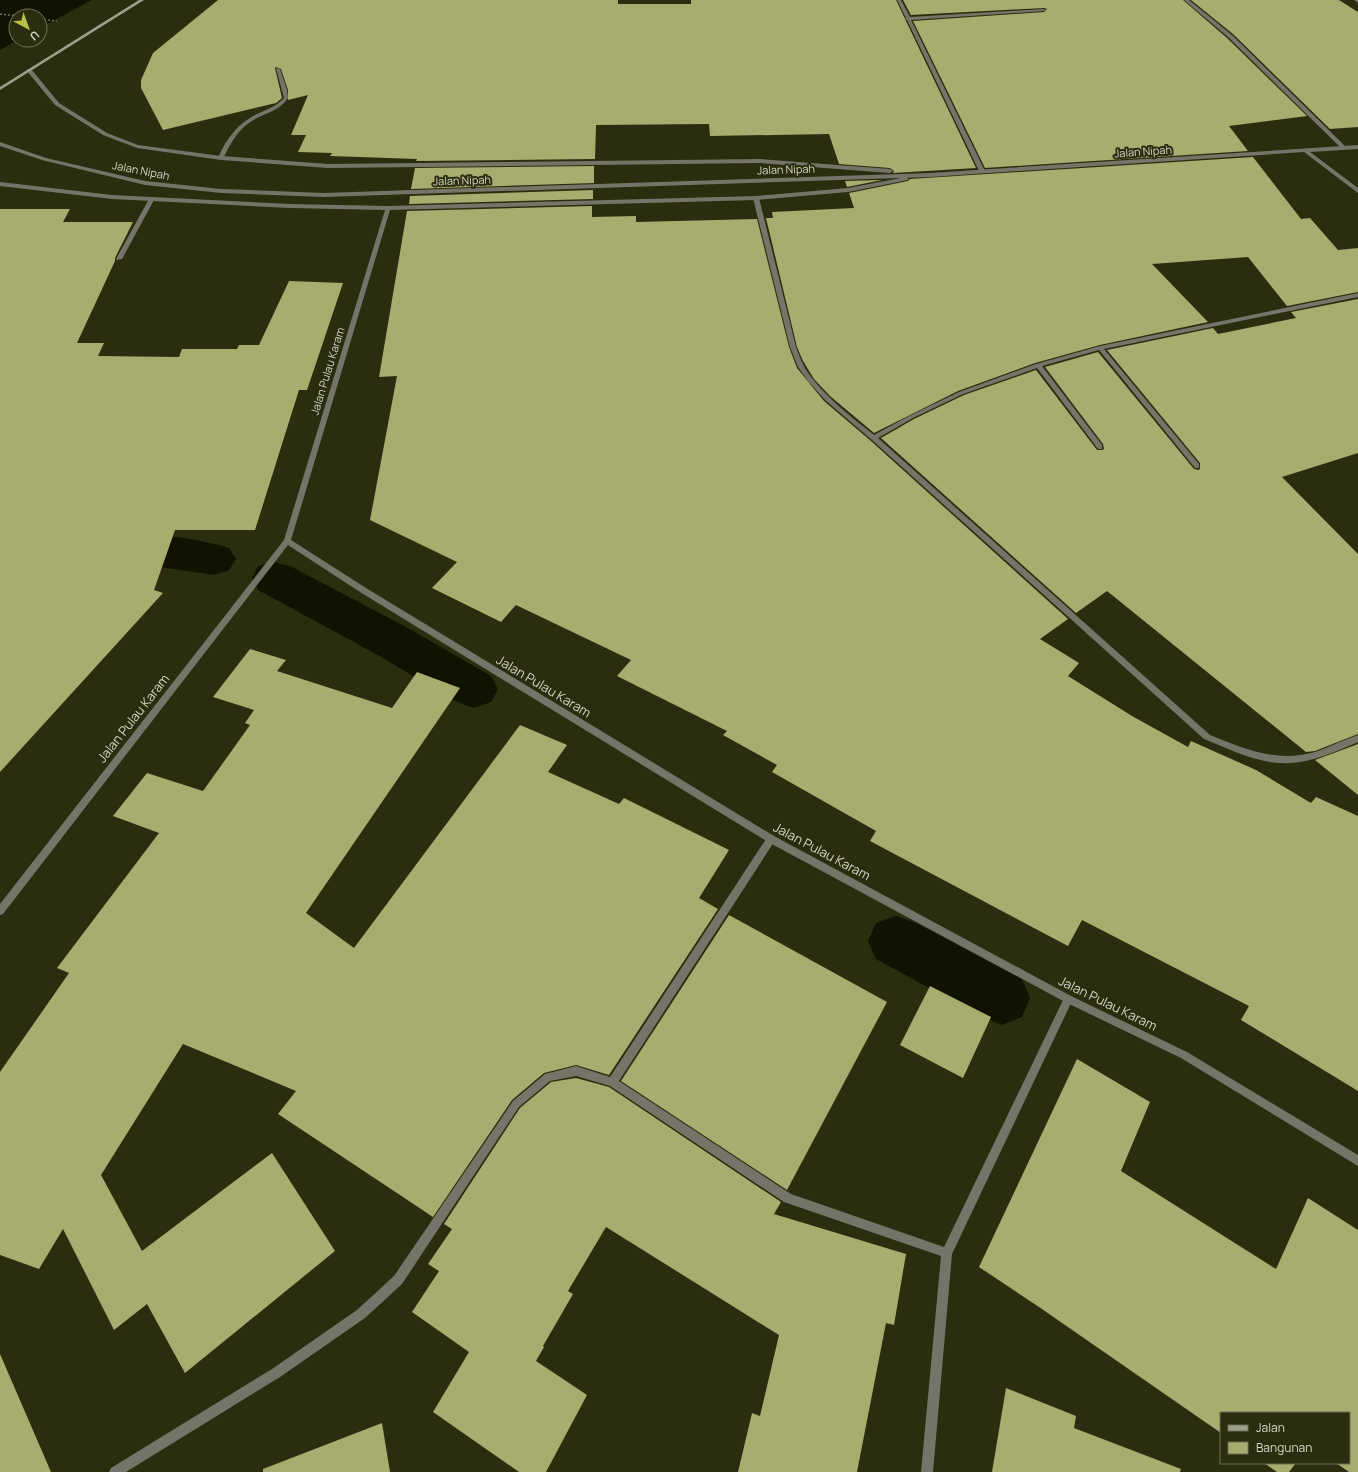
<svg xmlns="http://www.w3.org/2000/svg" width="1358" height="1472" viewBox="0 0 1358 1472" font-family="Manrope,sans-serif">
  <style>
    .water { fill: #111300 }
    .lines { fill: none; stroke-linecap: round; stroke-linejoin: round }
    .canal { fill: #111300; fill-rule: evenodd }
    .building { fill: #a7ad6f }
    .path { stroke: #73755c; stroke-width: 1.5; stroke-dasharray: 2 2; stroke-linecap: butt }
    .service { fill: #747568; fill-rule: evenodd }
    .minor { fill: #747568; fill-rule: evenodd }
    .tertiary { fill: #747568; fill-rule: evenodd }
    .secondary { fill: #9da08a; fill-rule: evenodd }
    .labels { text-anchor: middle; dominant-baseline: central; stroke-width: 4; stroke-linejoin: round; paint-order: stroke }
    .far-street-label { font-size: 11px; fill: #d4d6c5; stroke: #2b2d0f }
    .street-label { font-size: 13px; fill: #d4d6c5; stroke: #2b2d0f }
  </style>
  <rect width="100%" height="100%" fill="#2b2d0f"/>
  <path class="water" d="M0,0h92l-52,28v-12h-24v24h2l-18,10z"/>
  <g class="lines">
    <g class="canal">
      <path d="M56,530c57,3 118,1 173,18l7,11 -7,11 -15,5 -61,-9 -97,-4 -56,2v-32z"/>
      <path d="M274,562l16,4 118,62 83,48 7,13 -7,13 -17,6 -17,-6 -81,-48 -118,-64 -6,-12 6,-12z"/>
      <path d="M896,916l20,7 106,56 8,19 -8,19 -20,8 -20,-8 -106,-58 -8,-18 8,-18z"/>
    </g>
  </g>
  <g class="building">
    <path d="M218,0h400v4h73v-4h205l80,168 -83,5 1,-2 -4,-3 -51,-4 -10,-30 -119,2 -1,-12 -113,1 -1,34 -179,2 1,-2 -87,-3 2,-3 -34,-1 8,-17h-15l17,-40 -20,5v-10l-7,-21 -5,-2 -1,1 7,30 -6,5 -113,27 -22,-42v-8l12,-27z"/>
    <path d="M903,0h280l44,38 80,78 -78,10 19,25 -263,17 -72,-147 131,-9 3,-3 -3,-1 -133,7z"/>
    <path d="M1191,0h148l19,12v115l-28,2 -97,-95z"/>
    <path d="M1253,157l48,62 9,-1 28,32 20,-2v44l-71,14 -39,-49 -96,7 56,58 -108,23 -65,18 -77,28 -84,42 -44,-37 -16,-17 -11,-18 -6,-14 -31,-129h7l-1,-6 82,-4 -5,-15 59,-12 2,-2z"/>
    <path d="M594,166v17l-183,6 4,-21z"/>
    <path d="M882,180l-35,7 -2,-6z"/>
    <path d="M593,190v9l-184,5 1,-8z"/>
    <path d="M592,206v11l44,-1v6l121,-3 32,128 8,21 27,33 47,40 197,178 -28,20 39,24 -11,13 64,40 56,31 3,-6 65,29 55,33 5,-6 42,19v275l-117,-71 8,-14 -167,-86 -14,26 -198,-105 6,-10 -104,-59 5,-7 -54,-30 4,-4 -110,-55 14,-16 -115,-55 -15,17 -69,-34 25,-26 -87,-42 27,-144 -18,1 28,-166z"/>
    <path d="M0,209h70l-7,13h70l-18,36v3l-38,82h27l-6,13 81,1 3,-8h55l2,-4h20l30,-64 54,2 -36,107h-8l-44,140h-80l-21,60 9,3 -163,179z"/>
    <path d="M1358,299v154l-76,24 76,77v180l-43,17 -9,1 -199,-161 -31,22 -195,-175 33,-19 50,-24 72,-25 61,80h5l2,-1 -1,-5 -58,-77 53,-15 96,117 5,1 1,-2v-5l-93,-113 106,-22 5,6 78,-16 -5,-6z"/>
    <path d="M250,649l36,11 -9,11 115,37 25,-36 43,16 -154,225 48,35 166,-223 47,20 -19,27 71,32 5,-6 105,52 -30,48 19,11 -109,166 -33,-10 -32,8 -32,27 -79,117 -155,-103 18,-23 -113,-47 -82,131 41,76 130,-98 63,98 -150,122 -38,-69 -33,26 -51,-101 -24,40 -39,-14v-183l69,-99 -12,-5 102,-135 -46,-17 34,-43 56,18 47,-66 -5,-2 9,-13 -41,-13z"/>
    <path d="M1358,744v51l-43,-35z"/>
    <path d="M729,915l158,87 -100,188 -166,-109z"/>
    <path d="M930,986l61,31 -28,61 -63,-33z"/>
    <path d="M1077,1059l73,43 -29,69 155,98 32,-71 50,32v242h-9l-13,-9h13v-50h-128v20l-182,-126 -60,-40z"/>
    <path d="M576,1078l33,9 172,115 -7,12 132,40 -12,71 -8,-2 -29,149h-119l14,-59 8,3 19,-81 -173,-108 -38,64 5,3 -30,52 1,1 -8,14 51,34 -41,77h-27l-86,-60 36,-60 -57,-40 27,-41 -11,-7 24,-35 -8,-5 76,-116 31,-26z"/>
    <path d="M0,1354l51,118h-51z"/>
    <path d="M1006,1388l70,28 -2,12 107,41 -1,3h-188z"/>
    <path d="M382,1423l8,49h-127v-3z"/>
    <path d="M1264,1463h32l-7,9h-12z"/>
  </g>
  <g class="lines">
    <g class="path">
      <path d="M0,14l18,2"/>
      <path d="M40,19l17,2"/>
    </g>
    <path class="service" d="M276,68l4,1 7,21 1,8c-8,12 -19,14 -31,20 -18,9 -26,24 -34,41h-4l-1,-1c8,-19 20,-35 39,-44 10,-5 19,-7 27,-16z"/>
    <g class="minor">
      <path d="M897,0h4l9,17 134,-8 2,1 -2,1 -133,9 74,151 -1,1 -5,-1 -72,-151 -2,-1 1,-1z"/>
      <path d="M1184,0h5l43,35 114,112v2h-4l-114,-112z"/>
      <path d="M1354,0h4v3z"/>
      <path d="M754,197l5,1 37,149c3,8 6,16 10,23 18,26 44,46 68,65l35,-19 50,-24 77,-28 64,-18 258,-53v4l-254,52 95,115v4h-4l-96,-118 -57,16 60,79v4h-4l-61,-81 -74,26 -50,24 -35,20 332,297c35,14 66,28 105,17 15,-5 28,-12 43,-17v7c-21,9 -44,20 -68,21 -29,2 -59,-13 -86,-24l-332,-299 -47,-40 -17,-19 -10,-14 -8,-20 -37,-149z"/>
      <path d="M149,199l5,1 -32,59 -5,1 -1,-1z"/>
      <path d="M771,835l3,1 1,3 -1,3 -155,239 172,113 153,53 121,-251 3,-1 3,1 2,3 -121,255 -19,218h-12l20,-216 -157,-54 -174,-116 -34,-10 -26,5 -31,26 -117,177 -37,34 -85,59 -154,95h-17l2,-4 161,-99 85,-59 37,-34 119,-175 32,-27 31,-8 34,11 158,-241z"/>
    </g>
    <g class="tertiary">
      <path d="M27,69h4l28,34 48,30 31,12 83,11 107,8 432,-5 130,10 3,2 -3,2 -130,-10 -432,5 -107,-8 -84,-12 -34,-13 -48,-30 -28,-34z"/>
      <path d="M0,142l46,16 99,23 76,8 103,4 606,-20 428,-28v4l-48,3 48,36v5l-54,-41 -374,25 -606,20 -103,-4 -76,-8 -103,-25 -42,-14z"/>
      <path d="M906,177l2,1v2l-60,12 -92,8 -366,10 -99,330 75,48 408,248 297,160 116,56 171,103v11l-177,-108 -116,-56 -297,-160 -408,-250 -72,-47 -285,369 -3,1v-11l284,-364 101,-330 -95,-2 -178,-9 -112,-13v-4l112,13 178,9 98,2 368,-10 92,-8z"/>
    </g>
    <path class="secondary" d="M139,0h5l-144,90v-3z"/>
  </g>
  <g class="labels">
    <g class="far-street-label">
      <text transform="translate(1143 151) rotate(-4)">Jalan Nipah</text>
      <text transform="translate(786 169) rotate(-2)">Jalan Nipah</text>
      <text transform="translate(141 170) rotate(11)">Jalan Nipah</text>
      <text transform="translate(462 180) rotate(-2)">Jalan Nipah</text>
      <text transform="translate(327 371) rotate(-73)">Jalan Pulau Karam</text>
    </g>
    <g class="street-label">
      <text transform="translate(544 686) rotate(31)">Jalan Pulau Karam</text>
      <text transform="translate(133 718) rotate(-52)">Jalan Pulau Karam</text>
      <text transform="translate(822 851) rotate(28)">Jalan Pulau Karam</text>
      <text transform="translate(1108 1003) rotate(26)">Jalan Pulau Karam</text>
    </g>
  </g>
  <rect x="1220" y="1412" width="130" height="52" fill="#2b2d0f" stroke="#6f7158"/>
  <rect x="1228" y="1425" width="20" height="6" fill="#9da08a" stroke="#6f7158"/>
  <text x="1256" y="1432" font-size="12" fill="#d4d6c5">Jalan</text>
  <rect x="1228" y="1442" width="20" height="12" fill="#a7ad6f" stroke="#6f7158"/>
  <text x="1256" y="1452" font-size="12" fill="#d4d6c5">Bangunan</text>
  <g transform="translate(28 28) rotate(139)"><circle r="19" fill="#2b2d0f" stroke="#6f7158"/>
  <path d="M0-3L7 15L0 10L-7 15Z" fill="#b9c046"/>
  <text y="-6" font-size="11" font-weight="bold" text-anchor="middle" fill="#d4d6c5">U</text>
  </g>
</svg>
